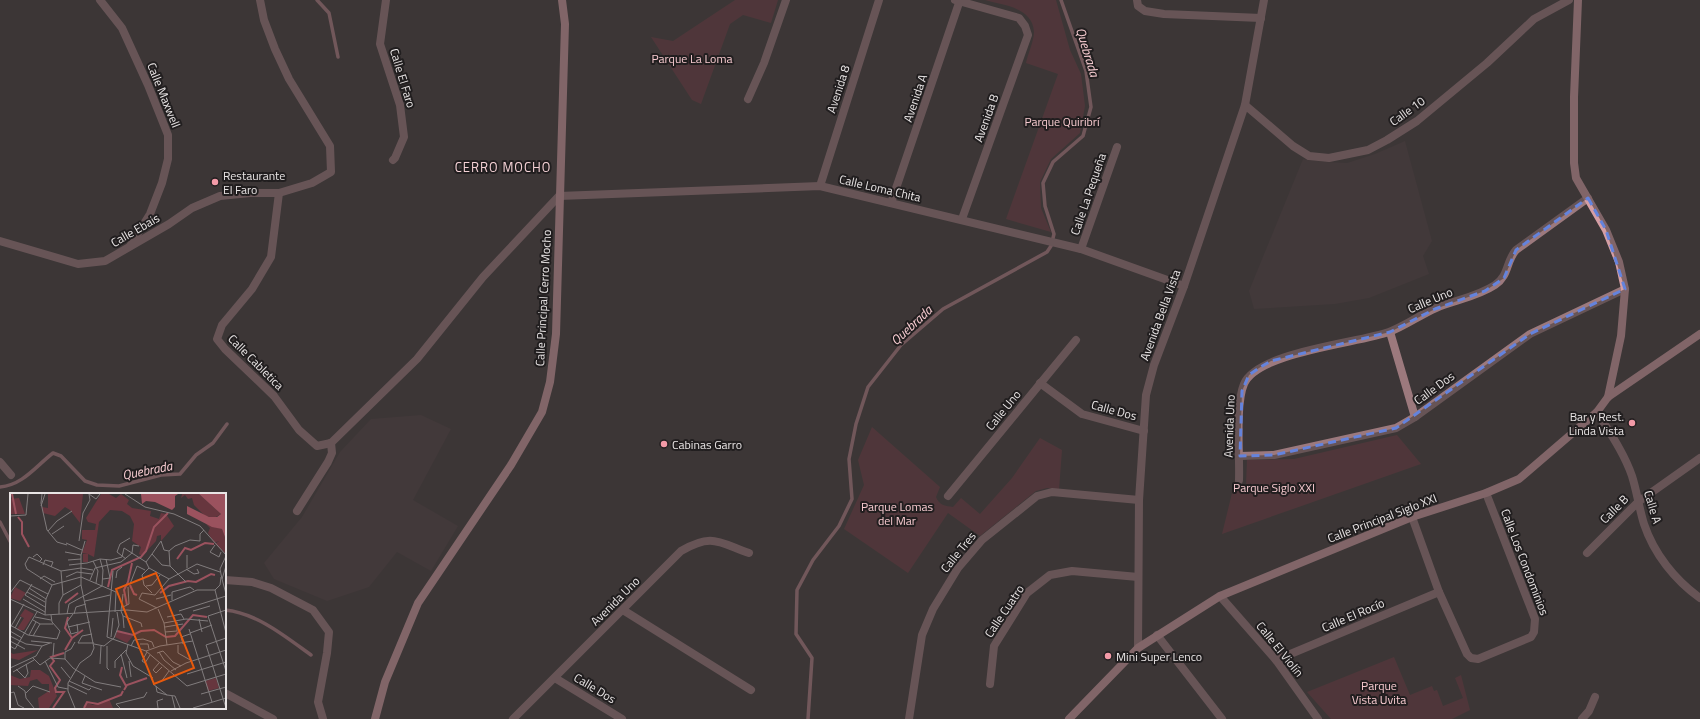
<svg xmlns="http://www.w3.org/2000/svg" width="1700" height="719" viewBox="0 0 1700 719" font-family="'Titillium Web',sans-serif">
  <style>
    .built { fill: #4a3c3e }
    .green { fill: #67363e }
    .lines { fill: none; stroke-linecap: round; stroke-linejoin: round }
    .stream { stroke: #b27e86; stroke-width: 3.5 }
    .street { stroke: #9c797d; stroke-width: 8 }
    .secondary { stroke: #d59ea4; stroke-width: 8 }
    .marked { fill: none; stroke: #6483dd; stroke-width: 3; stroke-dasharray: 8 5; stroke-linejoin: round }
    .poi-dot { fill: #f39aa7; stroke: #211e1f; stroke-width: 1.5 }
    .labels { text-anchor: middle; dominant-baseline: central; stroke-width: 4; stroke-linejoin: round; paint-order: stroke }
    .park-label { font-size: 12px; fill: #f8cbd0; stroke: #211e1f }
    .street-label { font-size: 12px; fill: #e9e5e5; stroke: #211e1f }
    .poi-label { font-size: 12px; fill: #e9e5e5; stroke: #211e1f; text-anchor: start }
    .water-label { font-size: 13px; font-style: italic; fill: #fbcfd4; stroke: #211e1f }
    .neighbourhood-label { font-size: 13px; letter-spacing: 1px; fill: #f5d2d6; stroke: #211e1f }
    .inset-river { fill: none; stroke: #9b525e; stroke-width: 2 }
    .inset-road { fill: none; stroke: #817c7d; stroke-width: 1 }
    .view { fill: #e8590c; fill-opacity: 0.15; stroke: #e8590c; stroke-width: 2 }
    .inset-edge { fill: none; stroke: #e9e5e5; stroke-width: 2 }
  </style>
  <rect width="100%" height="100%" fill="#3c3637"/>
  <g class="built">
    <path d="M1405,141l27,100 -9,15 6,18 -60,24 -34,6 -81,5 -5,-18 54,-132 23,3 21,1 28,-9z"/>
    <path d="M421,415l30,14 -38,71 45,26 -27,45 -34,-19 -28,35 -42,14 -53,-22 -10,-16 38,-46 38,-65 31,-33z"/>
  </g>
  <g class="green">
    <path d="M735,0h43l-7,23 -28,-8 -13,9 -29,80 -9,-4 -41,-63 22,4z"/>
    <path d="M985,0h71l14,50 11,24 4,32 -5,27 -29,26 -11,23 1,26 10,24 -45,-13 52,-145 -32,-11c2,-10 8,-22 8,-31 -1,-25 -32,-27 -49,-32z"/>
    <path d="M872,427l68,60 -4,10c3,8 9,9 17,10l8,-9 19,16 32,-36 28,-40 22,12 -3,40 -12,-2 -11,3 -56,45 -32,-23 -40,60 -64,-44 20,-44 -6,-25z"/>
    <path d="M1397,435l24,29 -199,70 12,-49h12l1,-25 47,-1z"/>
    <path d="M1394,657l16,38 22,-9 2,5 3,-1 6,16 20,-8 -8,-20 6,-3 9,35 -18,9h-121l-24,-27z"/>
  </g>
  <g class="lines">
    <g class="stream">
      <path d="M317,0l12,13 9,44"/>
      <path d="M0,487c23,-2 36,-21 53,-34l8,3 24,25 12,4 22,1 42,-11 19,-1 16,-19 17,-12 14,-19"/>
      <path d="M0,522l11,21"/>
      <path d="M225,610c32,3 61,27 86,45"/>
      <path d="M808,719l4,-61 -16,-24 1,-44 16,-30 26,-34 13,-27 -3,-40 7,-35 12,-37 33,-42 42,-36 104,-57 4,-6 3,-12 -9,-28 -2,-23 10,-21 30,-26 8,-29 -5,-36 -25,-71"/>
    </g>
    <g class="street">
      <path d="M100,0l22,28 26,57 20,50v24l-6,24 -12,31 -20,32"/>
      <path d="M260,0l4,20 11,29 14,30 41,67 1,26 -19,11 -33,10 -8,64 -19,32 -30,36 -5,14 8,10 49,47 25,34 18,16 14,-3 86,-84 66,-82 76,-81 261,-10 261,63 103,37"/>
      <path d="M386,0l-6,44 20,61 4,32 -9,21 -2,2"/>
      <path d="M955,0l64,18 6,8 3,9 -66,184"/>
      <path d="M1137,0l1,6 7,5 19,3 97,4"/>
      <path d="M748,99l16,-36 22,-63"/>
      <path d="M1245,105l48,41 16,10 20,2 39,-8 19,-10 30,-19 70,-58 47,-44 35,-19"/>
      <path d="M820,186l59,-186"/>
      <path d="M891,203l69,-203"/>
      <path d="M0,241l78,23 27,-3 64,-37 23,-16 28,-12 30,-3h29"/>
      <path d="M1081,249l36,-102"/>
      <path d="M1390,332l25,85"/>
      <path d="M1040,383l42,31 62,17"/>
      <path d="M1597,412c13,21 27,41 35,64 5,16 7,32 12,48 10,30 31,56 56,74"/>
      <path d="M1240,456l34,-1 122,-27 19,-11 115,-83 95,-45"/>
      <path d="M0,462l11,13"/>
      <path d="M1239,480c1,-25 -4,-75 5,-96 13,-32 114,-41 145,-52 16,-6 31,-17 47,-24 19,-8 41,-11 59,-23 14,-9 11,-24 21,-35l72,-52"/>
      <path d="M948,496l128,-156"/>
      <path d="M297,511l31,-49 4,-9 -1,-10"/>
      <path d="M1412,517l27,75 28,62 4,4 7,1 53,-22 3,-5 1,-13 -49,-126"/>
      <path d="M1587,553l51,-51 62,-44"/>
      <path d="M225,580l27,2 19,6 42,22 16,22 -2,21 -9,49 5,17"/>
      <path d="M1220,596l56,64 42,59"/>
      <path d="M623,610l128,80"/>
      <path d="M1157,635l65,84"/>
      <path d="M1138,648l1,-148 7,-105 8,-30 30,-79 61,-181 19,-105"/>
      <path d="M1276,660l163,-68"/>
      <path d="M555,678l67,41"/>
      <path d="M990,684l4,-38 33,-53 23,-18 22,-4 66,6"/>
      <path d="M225,693l48,26"/>
      <path d="M513,719l168,-168c31,-18 37,-9 68,2"/>
      <path d="M909,719l13,-84 11,-26 25,-41 24,-28 55,-44 15,-4 87,8"/>
      <path d="M1582,719l7,-8 6,-14"/>
    </g>
    <g class="secondary">
      <path d="M1578,0l-4,97v66l2,15 30,52 13,32 6,27 -4,47 -13,61"/>
      <path d="M375,719l10,-37 33,-79 93,-138 31,-53 8,-30 6,-48 9,-310 -3,-24"/>
      <path d="M1069,719l69,-71 82,-52 192,-79 74,-24 33,-14 78,-67 11,-15 92,-63"/>
    </g>
  </g>
  <path d="M0 0H1700V719H0ZM1588,198l18,32 19,59 -95,45 -134,94 -122,27 -34,1 2,-65 7,-16 10,-7 12,-7 119,-29 45,-23 50,-18 19,-13 12,-28z" fill="#3c3637" fill-opacity=".55" fill-rule="evenodd"/>
  <path class="marked" d="M1588,198l18,32 19,59 -95,45 -134,94 -122,27 -34,1 2,-65 7,-16 10,-7 12,-7 119,-29 45,-23 50,-18 19,-13 12,-28z"/>
  <g class="poi-dot">
    <circle cx="215" cy="182" r="4"/>
    <circle cx="1632" cy="423" r="4"/>
    <circle cx="664" cy="444" r="4"/>
    <circle cx="1108" cy="656" r="4"/>
  </g>
  <g class="labels">
    <g class="park-label">
      <text x="692" y="58">Parque La Loma</text>
      <text x="1062" y="121">Parque Quiribrí</text>
      <text x="1274" y="487">Parque Siglo XXI</text>
      <text x="897" y="506">Parque Lomas<tspan x="897" dy="14">del Mar</tspan></text>
      <text x="1379" y="685">Parque<tspan x="1379" dy="14">Vista Uvita</tspan></text>
    </g>
    <g class="street-label">
      <text transform="translate(403 78) rotate(73)">Calle El Faro</text>
      <text transform="translate(838 89) rotate(-72)">Avenida 8</text>
      <text transform="translate(164 95) rotate(68)">Calle Maxwell</text>
      <text transform="translate(915 98) rotate(-71)">Avenida A</text>
      <text transform="translate(1407 111) rotate(-36)">Calle 10</text>
      <text transform="translate(986 118) rotate(-70)">Avenida B</text>
      <text transform="translate(880 188) rotate(13)">Calle Loma Chita</text>
      <text transform="translate(1088 194) rotate(-71)">Calle La Pequeña</text>
      <text transform="translate(135 230) rotate(-30)">Calle Ebais</text>
      <text transform="translate(543 298) rotate(-87)">Calle Principal Cerro Mocho</text>
      <text transform="translate(1430 300) rotate(-23)">Calle Uno</text>
      <text transform="translate(1160 315) rotate(-70)">Avenida Bella Vista</text>
      <text transform="translate(256 362) rotate(45)">Calle Cabletica</text>
      <text transform="translate(1434 388) rotate(-36)">Calle Dos</text>
      <text transform="translate(1003 410) rotate(-51)">Calle Uno</text>
      <text transform="translate(1114 410) rotate(15)">Calle Dos</text>
      <text transform="translate(1229 426) rotate(-88)">Avenida Uno</text>
      <text transform="translate(1653 507) rotate(73)">Calle A</text>
      <text transform="translate(1614 509) rotate(-45)">Calle B</text>
      <text transform="translate(1382 518) rotate(-21)">Calle Principal Siglo XXI</text>
      <text transform="translate(958 552) rotate(-51)">Calle Tres</text>
      <text transform="translate(1525 562) rotate(69)">Calle Los Condominios</text>
      <text transform="translate(615 601) rotate(-45)">Avenida Uno</text>
      <text transform="translate(1004 611) rotate(-56)">Calle Cuatro</text>
      <text transform="translate(1353 615) rotate(-23)">Calle El Rocío</text>
      <text transform="translate(1280 649) rotate(51)">Calle El Violín</text>
      <text transform="translate(595 688) rotate(31)">Calle Dos</text>
    </g>
    <g class="poi-label">
      <text x="223" y="175">Restaurante<tspan x="223" dy="14">El Faro</tspan></text>
      <text x="1624" y="416" text-anchor="end">Bar y Rest.<tspan x="1624" dy="14">Linda Vista</tspan></text>
      <text x="672" y="444">Cabinas Garro</text>
      <text x="1116" y="656">Mini Super Lenco</text>
    </g>
    <g class="water-label">
      <text transform="translate(1088 52) rotate(73)">Quebrada</text>
      <text transform="translate(911 325) rotate(-43)">Quebrada</text>
      <text transform="translate(147 470) rotate(-11)">Quebrada</text>
    </g>
    <g class="neighbourhood-label">
      <text x="503" y="167">CERRO MOCHO</text>
    </g>
  </g>
  <g transform="translate(10 493)">
    <rect width="216" height="216" fill="#3c3637"/>
    <path d="M38,1h35l-3,29 -10,-13 -5,-3 -10,9 -12,-3 -1,-6 6,1zM91,1h8l7,4 5,-4 8,6 -2,4 5,4 19,3 -1,5 9,3 2,-6 5,1 8,12 -13,15v-6l-4,1 -1,5 -14,15 -3,-2 2,-7 -9,-6 2,-17 -4,-8 -8,-5 -12,-1 -11,12 -5,35 -6,-3v8h-5v-8h5l-6,-1 5,-13 -5,-1v-9h13l1,-6 -8,-2 -2,-4zM172,1h17l22,20 -7,4 -9,-2 -11,-11 -2,-7 -4,1 -3,-4 -4,3zM9,5l6,16h-15v-15zM196,31l16,5 4,11v14l-11,-10 4,-3 -5,2 -6,-10 2,-5zM5,94l11,6 -6,8 -10,-3zM15,116l9,5 -10,16h-4l-3,-1 7,-11 -4,-2zM107,138l12,4 4,1 -6,7 -12,-6zM28,157l-19,10 -9,-2v-6l3,2zM21,177h9l9,6 8,20 -8,12h-10l-1,-10 11,-7v-7h-7l-5,-5 -7,2 -2,5 -18,-1v-10l10,4 10,-2zM206,185l3,10 -11,3 -3,-10zM99,206l4,9h-28l2,-5 6,2z" fill="#67363e"/>
    <path d="M131,1h37l-3,2v11l-3,3 -17,-8 -9,-1 -4,3zM189,1h27v46l-4,-11 -10,-2 -25,-13v-8l22,11h8l4,-3z" fill="#9b525e"/>
    <path class="inset-river" d="M2,1l4,20M8,24l4,5v12l7,13M167,66l8,-11 6,2 14,-7 9,1M120,92l4,9 3,1M98,94l4,-17 29,-13 5,-6 8,-24 14,-14M150,100l9,-7 19,-5 8,1 15,-8 4,1M55,110l13,-10M117,112l-3,-15 4,-8 4,-19M58,124l-3,11 7,10M107,138l16,4 8,-4 13,-1 12,7 9,-1 18,-21 14,2M62,145l11,-8M55,157l7,-12M112,174l-2,8 6,11M114,197l3,-5 20,-7M43,215l11,-16h-8l-1,-4 5,-8 -10,-14 4,-5 -3,-4 13,-4M74,215l3,-6 11,2 23,-9 2,-4"/>
    <path class="inset-road" d="M32,1l-1,9 6,27 10,12 10,3M79,1l7,5 4,-5M115,1l20,13 29,7 26,12 26,29M31,13l4,-12M0,23l16,-1 2,-21M38,38l9,-10 15,-10M42,41l12,-8M69,48l4,-28 7,-13 -1,-6M56,50l16,7M205,52l-5,7 9,5 2,-5M55,59l16,3M142,61l9,-13 3,9 5,1M23,64l4,-3 5,5 -3,3M116,66l-9,-7 3,-8 10,-6M58,67l13,-1M101,67l11,-3 2,-9 22,14M83,68l5,10 -2,12M136,69l3,6 20,11 28,-15 23,8M136,69l6,-8 10,11 8,1M33,72l2,-5 8,2 -2,5M59,72l18,-2 13,-4 11,1M216,73l-4,13 4,15M139,75l-7,7 2,10 8,8M177,75v-13M176,76l8,5 5,-1 -2,-4M51,78l20,-3 12,2M51,78l2,24M103,78l-6,66 39,14 41,35 39,-12M56,84l11,-5 15,2M106,85l1,-7 5,-4M30,86l4,-3 11,6M93,86l7,-1 -4,-19M212,86l-2,-10 6,-13M80,87l5,-12 26,-6 11,-9 1,-8 6,1M176,89l-16,-16 -1,-15 6,-5 15,-6 10,1v-7l4,-4M120,91l7,-18 8,4M42,92l-25,-16 -2,-5 4,-7 32,14M136,93l6,-1 8,-10M19,95l17,11M205,97l11,43M17,99l18,10M0,100l10,-13 28,14M15,102l20,12M15,102l7,-11M0,106l35,16 82,-5 20,2 50,-22h18l5,-5 1,-8M13,106l22,13M146,106l15,-4M162,107v-8l18,-5 4,3M75,108l25,-6M147,115l-18,-9 3,-6 13,2 14,-16M148,116l6,14 3,22M113,117v-3l6,-3 -1,-17M216,117l-18,6 18,55M111,118l2,5 18,7 1,4M111,118l2,-17M169,118l47,-15M183,118l17,-5M49,121v-11l4,-8 18,-10M57,121l2,-10 33,-18 1,-16 -3,-11M63,121l-6,8 4,12 7,-2 -1,-8M64,121l2,-7 10,-3M35,122l1,-16 6,-14 29,-8 35,15 -1,20M113,123l1,12M25,124l16,3M157,124l14,-3 3,5M189,126l3,13M23,127l7,4h13M154,130l22,-4 22,2M0,132l18,10 29,4 3,-8 -8,-9 -1,-7M58,134l22,-5M155,134l18,-3M0,135l14,-24M5,135l6,-11M179,136l23,73M0,138l12,7M155,139l12,-1v-9M180,140l22,-8M82,141l-10,2 -4,7h16M19,142l7,-13M0,143l16,8 16,2M23,143l7,-12M101,144l2,-19M0,148l15,8M21,148l21,2M84,151l10,2 10,-8 5,-13 -2,-13M118,151l-2,9 7,13 20,12M130,151h8l1,5M173,151l-2,-7 9,-3M168,152v8l14,8M0,153l5,3 22,-37M97,153v22l2,2M121,153l3,-6 9,-1 9,3 2,5M136,158l14,-5 33,-5M137,159l-5,9 3,2 5,-8M149,159l5,8 12,10M147,160l6,-2 10,11 8,4M111,161l6,24M43,163l1,-13M23,165l7,7 10,-7 15,1M55,166l8,9 22,14 26,5M55,166v-7l6,-3 4,-7M35,168l13,26 10,2M119,168l2,16M149,170l-6,7 3,3 6,-6M90,171l1,-18M51,174l9,11M0,175l26,-12 6,-10 8,-3M105,175v-7l11,-11M6,176l9,9 3,-5 -2,-9M161,178l15,-8 40,-13M3,179l21,-12M177,181l39,-12M75,183l-3,7 20,7M59,188l20,9 2,-2M151,189l8,-11M143,191l14,11 8,1 5,12M58,192l19,9M8,193l7,5 1,7 8,10M146,193l1,6 10,3M0,200l4,-1 4,13 6,3M16,200l7,-7 17,6M191,201l25,-7M162,203l3,12M65,215l-7,-17v-8l12,-20 11,-8 3,-7 -13,-63v-30l4,-14M110,215l-4,-4 28,-7 3,-5M148,215l-1,-7 6,-2M183,215l33,-10M216,215l-20,-63 20,-7"/>
    <path class="view" d="M146,80l38,95 -40,16 -38,-95z"/>
    <rect width="216" height="216" class="inset-edge"/>
  </g>
</svg>
